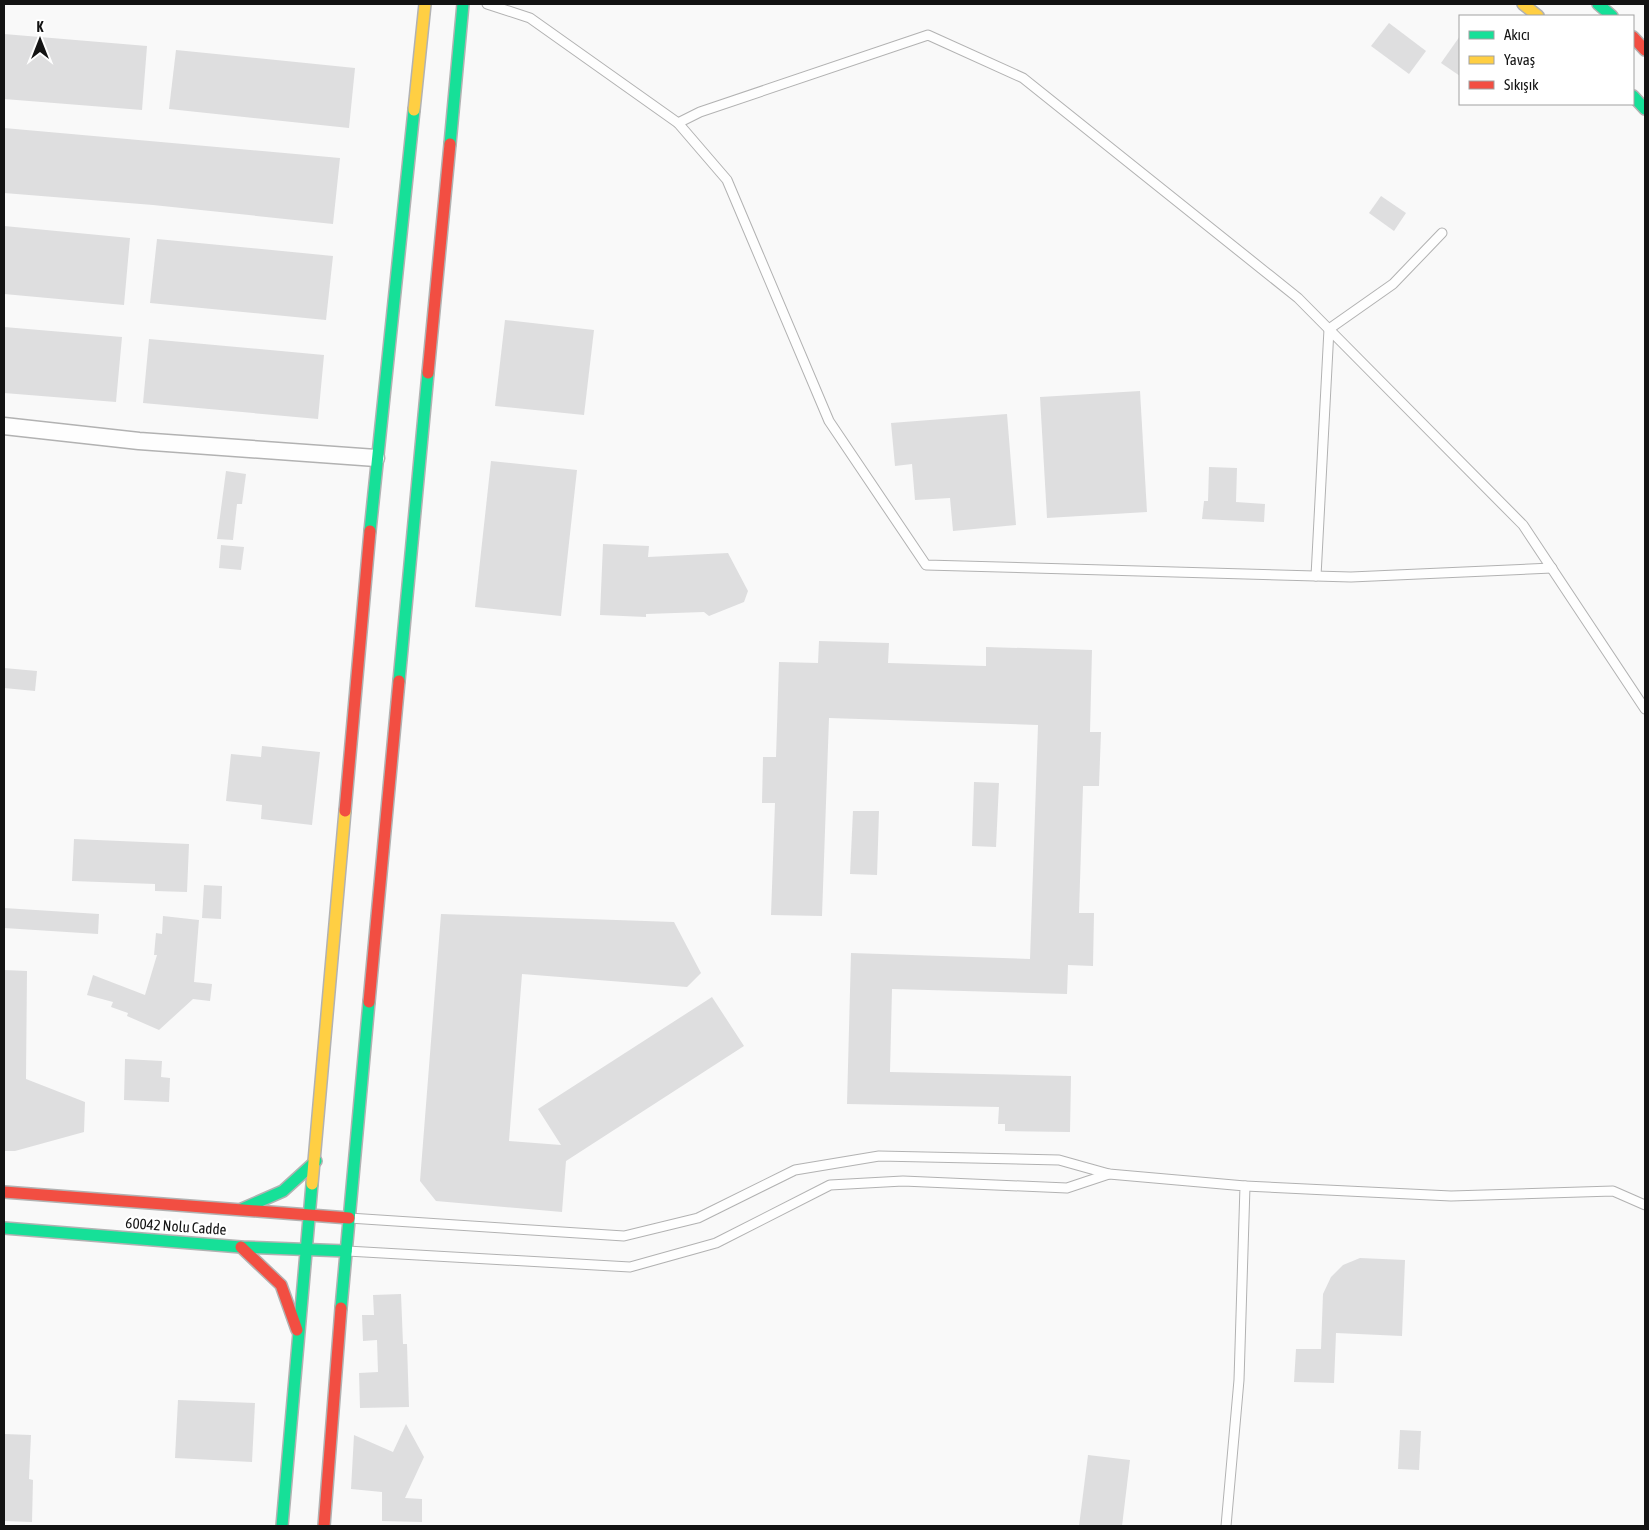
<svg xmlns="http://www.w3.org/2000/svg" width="1649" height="1530" viewBox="0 0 1649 1530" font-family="'Asap Condensed',sans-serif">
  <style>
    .building { fill: #dededf }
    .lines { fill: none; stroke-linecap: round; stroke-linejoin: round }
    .lane-casing { stroke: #b2b2b2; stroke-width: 11 }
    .street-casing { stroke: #b2b2b2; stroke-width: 19 }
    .fast-casing { stroke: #b2b2b2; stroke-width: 14 }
    .slow-casing { stroke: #b2b2b2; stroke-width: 14 }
    .jam-casing { stroke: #b2b2b2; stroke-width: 14 }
    .lane { stroke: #fefefe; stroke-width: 9 }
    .street { stroke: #fefefe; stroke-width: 16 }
    .fast { stroke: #16e098; stroke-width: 11 }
    .slow { stroke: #ffcf43; stroke-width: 11 }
    .jam { stroke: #f24e42; stroke-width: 11 }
    .labels { text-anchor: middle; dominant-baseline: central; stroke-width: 4.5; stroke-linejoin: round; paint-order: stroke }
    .street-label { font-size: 15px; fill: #131313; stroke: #fff }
  </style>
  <rect width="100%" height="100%" fill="#f9f9f9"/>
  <g class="building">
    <path d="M1389,23l37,28 -17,23 -38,-28z"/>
    <path d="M4,34l143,12 -5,64 -138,-11z"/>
    <path d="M1460,36v40l-19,-13z"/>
    <path d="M176,50l179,18 -6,60 -180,-19z"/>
    <path d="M4,128l336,30 -7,66 -180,-19 -149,-12z"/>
    <path d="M1381,196l25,17 -12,18 -25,-18z"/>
    <path d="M4,226l126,12 -6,67 -120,-11z"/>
    <path d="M157,239l176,17 -7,64 -176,-17z"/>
    <path d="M505,320l89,10 -10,85 -89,-9z"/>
    <path d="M4,327l118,10 -6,65 -112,-9z"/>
    <path d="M149,339l175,16 -6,64 -175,-16z"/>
    <path d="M1140,391l7,121 -100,6 -7,-121z"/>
    <path d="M1007,414l9,111 -63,6 -3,-33 -35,2 -3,-36 -17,2 -4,-43z"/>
    <path d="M491,461l86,9 -16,146 -86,-9z"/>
    <path d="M1209,467l28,1 -1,34 29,2 -1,18 -62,-3 2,-18h4z"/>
    <path d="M226,471l20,3 -4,30h-5l-4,36 -16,-1z"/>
    <path d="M603,544l46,2 -1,11 80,-4 20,38 -4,11 -35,14 -5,-4 -58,2v3l-46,-2z"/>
    <path d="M221,545l23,2 -3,23 -22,-2z"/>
    <path d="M819,641l70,2 -1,20 98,3v-19l106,3 -2,82h11l-2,54h-16l-4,127h15l-1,53 -25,-1 -1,29 -175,-5 -2,83 181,4 -1,56 -65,-1v-7h-7l1,-17 -152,-3 4,-151 179,6 8,-234 -209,-7 -7,198 -51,-1 4,-112h-13l1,-46h13l3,-95 39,1z"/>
    <path d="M4,668l33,3 -2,20 -31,-3z"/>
    <path d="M262,746l58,6 -8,73 -51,-6 1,-14 -36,-4 5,-47 30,3z"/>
    <path d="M974,782l25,1 -3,64 -24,-1z"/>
    <path d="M853,811h26l-2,64 -27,-1z"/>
    <path d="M74,839l115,5 -2,48 -32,-1v-7l-83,-3z"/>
    <path d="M204,885l18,1 -1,33 -19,-1z"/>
    <path d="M4,908l95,6 -1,20 -94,-6z"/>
    <path d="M441,914l233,8 27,51 -14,14 -165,-13 -13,167 52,4 -23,-36 174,-112 32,49 -178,115 -4,51 -126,-11 -16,-20z"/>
    <path d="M163,916l36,4 -5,62 18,2 -2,17 -17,-2 -34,31 -32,-14 1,-3 -17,-6 2,-5 -26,-7 6,-20 52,20 12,-40h-3l2,-22 6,1z"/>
    <path d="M4,970l23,1 -1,108 59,23 -1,30 -69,19h-11z"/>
    <path d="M125,1059l37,2 -1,16 9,1 -1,24 -45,-2z"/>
    <path d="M1360,1258l45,2 -3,76 -66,-3 -2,50 -40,-1 2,-33h25l2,-55 8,-17 12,-12z"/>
    <path d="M401,1294l2,50h4l2,63 -49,1 -1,-35 19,-1 -1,-32 -14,1 -1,-26h12l-1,-20z"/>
    <path d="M178,1400l77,3 -3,59 -77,-4z"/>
    <path d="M406,1424l18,33 -19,41 17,1v23l-40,-1v-29l-31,-3 3,-54 39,17z"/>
    <path d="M1400,1430l21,1 -2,39 -21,-1z"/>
    <path d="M4,1434l27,1 -2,44 4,1 -1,42 -28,-1z"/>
    <path d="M1088,1455l42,5 -8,66h-43z"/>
  </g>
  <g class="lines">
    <g class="lane-casing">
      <g id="lane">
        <path d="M487,4l43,14 148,105 49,57 102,241 97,144 425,12 201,-9"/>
        <path d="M678,123l22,-11 228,-77 95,43 275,220 225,227 122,184"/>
        <path d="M1316,576l13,-247 64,-45 49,-51"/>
        <path d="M1245,1186l206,10 162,-5 32,14"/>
        <path d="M349,1218l275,18 74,-18 97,-48 84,-14 180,4 50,14 136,12 -6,194 -13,146"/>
        <path d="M347,1251l283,16 86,-24 114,-58 73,-4 164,7 42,-14"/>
      </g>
    </g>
    <g class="street-casing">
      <path id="street" d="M4,426l135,15 237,17"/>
    </g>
    <g class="fast-casing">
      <g id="fast">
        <path d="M1598,4l14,12"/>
        <path d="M1633,96l12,13"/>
        <path d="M450,144l13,-140"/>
        <path d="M370,531l44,-421"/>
        <path d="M399,681l29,-308"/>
        <path d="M242,1209l41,-18 33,-30"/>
        <path d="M4,1228l237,19 105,4"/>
        <path d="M341,1308l28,-306"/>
        <path d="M282,1526l30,-342"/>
      </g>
    </g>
    <g class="slow-casing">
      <g id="slow">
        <path d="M1523,4l15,12"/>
        <path d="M414,110l11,-106"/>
        <path d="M312,1184l33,-373"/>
      </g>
    </g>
    <g class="jam-casing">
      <g id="jam">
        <path d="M1633,37l12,13"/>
        <path d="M428,373l22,-229"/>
        <path d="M345,811l25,-280"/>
        <path d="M369,1002l30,-321"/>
        <path d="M4,1192l345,26"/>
        <path d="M241,1247l40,38 16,45"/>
        <path d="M324,1526l17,-218"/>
      </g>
    </g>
    <use href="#lane" class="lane"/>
    <use href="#street" class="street"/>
    <use href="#fast" class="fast"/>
    <use href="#slow" class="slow"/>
    <use href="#jam" class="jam"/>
  </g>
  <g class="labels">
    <g class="street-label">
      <text transform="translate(176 1226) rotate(4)">60042 Nolu Cadde</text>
    </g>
  </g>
  <rect width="1649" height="1530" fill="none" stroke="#131313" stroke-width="10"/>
  <rect x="1459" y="15" width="175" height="90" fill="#ffffff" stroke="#a1a1a1"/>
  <rect x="1469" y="31" width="25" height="8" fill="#16e098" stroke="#a1a1a1"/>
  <text x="1504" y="40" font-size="15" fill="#131313">Akıcı</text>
  <rect x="1469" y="56" width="25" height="8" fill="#ffcf43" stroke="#a1a1a1"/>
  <text x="1504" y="65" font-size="15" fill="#131313">Yavaş</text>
  <rect x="1469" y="81" width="25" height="8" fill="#f24e42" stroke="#a1a1a1"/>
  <text x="1504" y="90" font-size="15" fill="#131313">Sıkışık</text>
  <g transform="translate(40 40)" stroke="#ffffff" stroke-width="4" paint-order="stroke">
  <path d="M0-4L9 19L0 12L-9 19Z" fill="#131313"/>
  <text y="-8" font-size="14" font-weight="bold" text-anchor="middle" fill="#131313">K</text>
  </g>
</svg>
